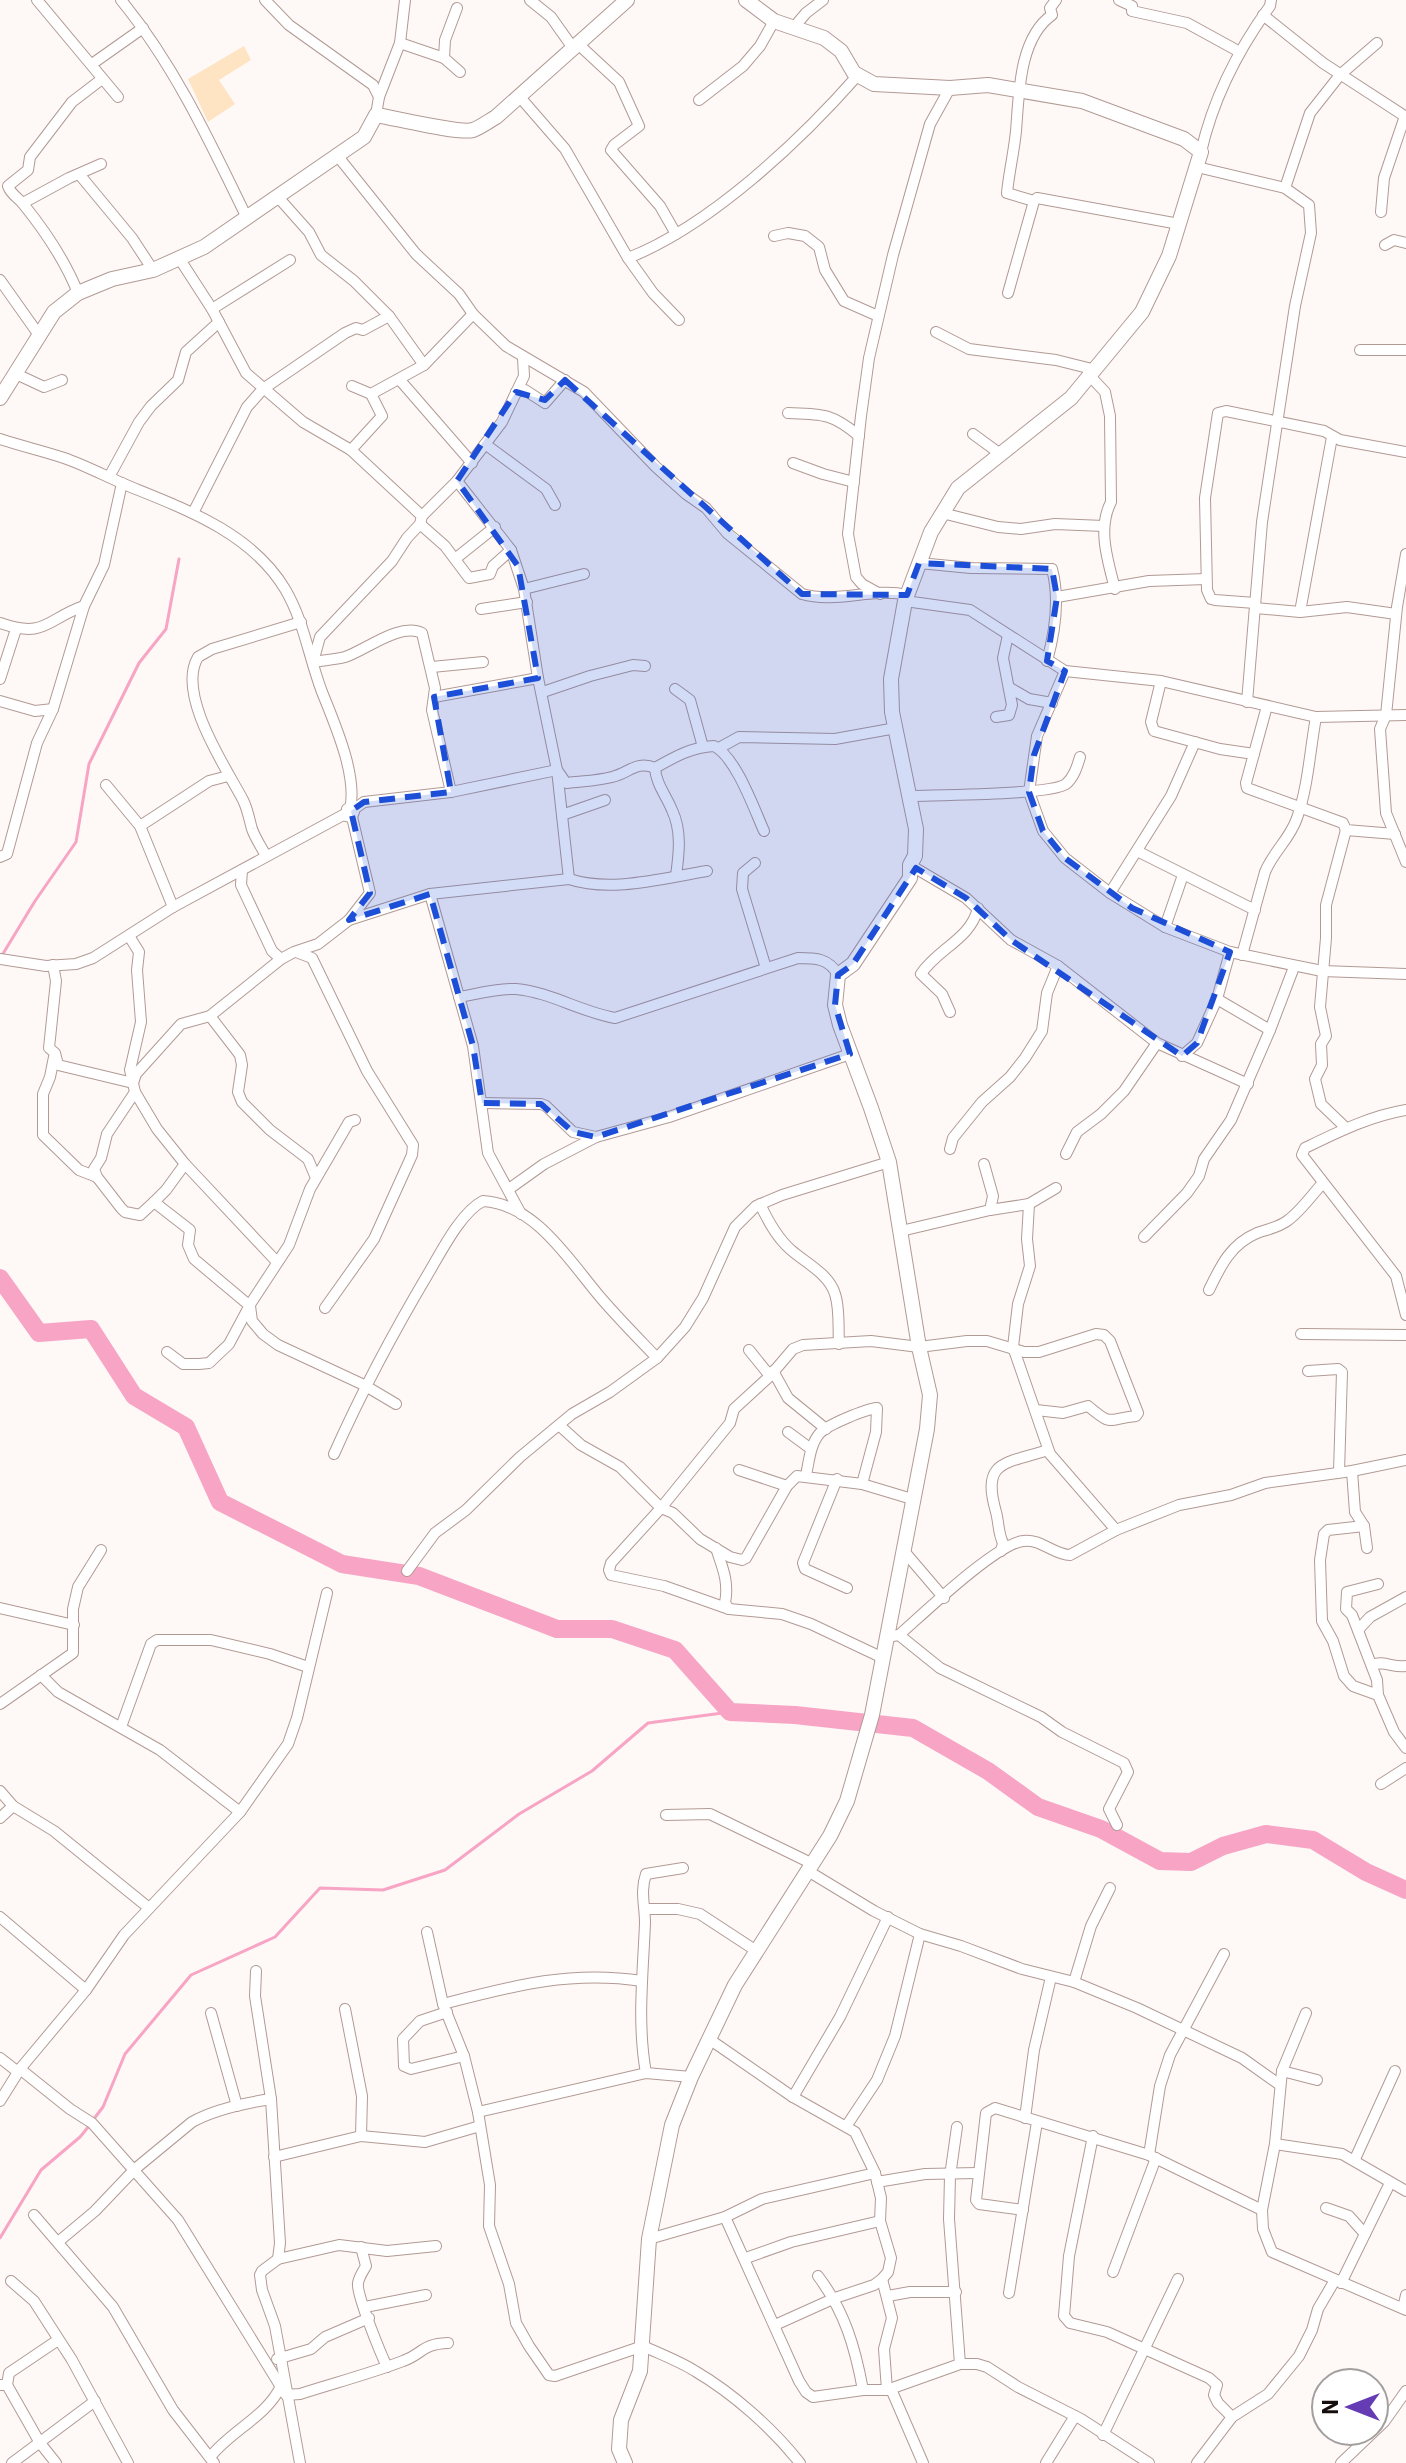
<svg xmlns="http://www.w3.org/2000/svg" width="1406" height="2463" viewBox="0 0 1406 2463" font-family="'IBM Plex Sans',sans-serif">
  <style>
    .green { fill: #fee4c2 }
    .lines { fill: none; stroke-linecap: round; stroke-linejoin: round }
    .stream { stroke: #f7a4c5; stroke-width: 3 }
    .river { stroke: #f7a4c5; stroke-width: 18 }
    .minor-casing { stroke: #b29a94; stroke-width: 12 }
    .tertiary-casing { stroke: #b29a94; stroke-width: 16 }
    .minor { stroke: #fff; stroke-width: 10 }
    .tertiary { stroke: #fff; stroke-width: 14 }
    .marked { fill: #1d4ed8; fill-opacity: 0.2; stroke: #1d4ed8; stroke-width: 6; stroke-dasharray: 16 10; stroke-linejoin: round }
  </style>
  <rect width="100%" height="100%" fill="#fef9f7"/>
  <path class="green" d="M244,46l7,14 -32,20 16,24 -27,18 -20,-43z"/>
  <g class="lines">
    <g class="stream">
      <path d="M1,957l34,-56 41,-59 13,-78 50,-101 27,-34 13,-70"/>
      <path d="M93,2120l10,-13 22,-53 66,-79 84,-38 45,-49 63,2 62,-20 74,-56 73,-43 56,-48 82,-11"/>
      <path d="M0,2238l41,-68 39,-33 9,-11"/>
    </g>
    <path class="river" d="M0,1278l39,55 52,-4 43,67 52,31 34,75 122,62 77,12 138,53h55l63,21 55,62 65,3 118,13 75,43 50,36 63,22 59,32 31,1 32,-16 43,-12 47,6 53,32 40,18"/>
    <g class="minor-casing">
      <g id="minor">
        <path d="M37,0l81,97"/>
        <path d="M121,0c54,66 89,142 126,218"/>
        <path d="M265,0l24,25 84,60 6,12 -3,18"/>
        <path d="M530,0l21,17 22,31"/>
        <path d="M1119,0l13,6v5l55,12 51,28"/>
        <path d="M457,8l-12,32 -1,18 16,14"/>
        <path d="M1263,15l60,48 83,54"/>
        <path d="M795,26l11,-13 17,-13"/>
        <path d="M400,43l44,15"/>
        <path d="M577,43l42,39 20,44 -25,19 -3,5 49,56 16,28"/>
        <path d="M92,64l51,-36"/>
        <path d="M519,96l46,53 63,109 25,35 26,27"/>
        <path d="M379,97l21,-54 5,-43"/>
        <path d="M699,100l44,-34 17,-20 14,-25"/>
        <path d="M1201,152c12,-53 37,-102 69,-146l1,-6"/>
        <path d="M336,154l80,100 43,40 14,20 33,32 78,46 72,75 30,27 20,14 21,25 75,61c34,10 72,-7 105,1"/>
        <path d="M1197,167l88,21 24,17 2,28 -16,73 -33,216 -15,180"/>
        <path d="M79,174l53,64 21,32"/>
        <path d="M1285,188l25,-75 30,-38 37,-32"/>
        <path d="M277,196l32,36 12,23 33,26 35,35 35,49"/>
        <path d="M1034,201l-27,-8c2,-21 7,-41 9,-62 3,-37 3,-93 36,-116l-2,-7 6,-8"/>
        <path d="M23,203l46,-25 32,-14"/>
        <path d="M1381,212l3,-34 21,-62"/>
        <path d="M774,236l14,-3 17,3 14,11 6,23 19,31 34,15"/>
        <path d="M1385,245l9,-5 12,3"/>
        <path d="M179,258l33,51 34,64 57,49 48,28 71,66"/>
        <path d="M628,258c82,-32 172,-117 230,-183"/>
        <path d="M0,280l39,55"/>
        <path d="M78,293c-12,-30 -33,-62 -54,-88 -5,-7 -13,-10 -16,-19l20,-16 2,-13 42,-55 30,-23"/>
        <path d="M1008,293l26,-92 3,-3 142,26"/>
        <path d="M212,309l78,-49"/>
        <path d="M936,332l33,17 87,11 40,10"/>
        <path d="M1360,350h46"/>
        <path d="M14,373l30,14 18,-7"/>
        <path d="M1090,376l15,16 5,24 1,86c-14,27 -3,59 4,87"/>
        <path d="M399,379l73,84"/>
        <path d="M352,386l19,8 53,-29 49,-51"/>
        <path d="M516,392l9,-2 20,13 20,-23"/>
        <path d="M788,413c34,1 44,0 71,23"/>
        <path d="M973,434l26,19"/>
        <path d="M0,439c21,7 43,12 64,19 23,8 45,20 67,29 57,23 121,47 154,102 19,32 24,69 37,103 12,30 36,84 28,117"/>
        <path d="M485,444l61,45 9,16"/>
        <path d="M351,450l31,-34 -11,-22"/>
        <path d="M793,463l30,11 31,8"/>
        <path d="M109,477l30,-55 12,-16 27,-26 8,-28 33,-30"/>
        <path d="M457,481l54,69 13,39 14,89 19,92 12,109"/>
        <path d="M193,513l54,-106 16,-18 82,-56 11,-5 7,2 26,-14"/>
        <path d="M942,513l56,14 23,2 34,-5 49,2"/>
        <path d="M420,524l25,22 24,32 21,-4 3,-8 18,-16"/>
        <path d="M1406,554l-9,53 -11,108 -6,14 6,84 20,49"/>
        <path d="M455,559l40,-32"/>
        <path d="M919,563l52,5 81,1c8,30 3,63 -5,92"/>
        <path d="M524,589l60,-15"/>
        <path d="M880,594l-18,-10 -6,-7 -8,-43 13,-118 8,-58 24,-103 37,-131 20,-36"/>
        <path d="M1057,597l92,-16 57,-2"/>
        <path d="M905,601l65,9 95,61 96,10 155,36 90,-2"/>
        <path d="M1255,603l-40,-3 -4,-1 -4,-9 -2,-92 13,-85 8,-2 98,20 16,9 66,12"/>
        <path d="M1255,608l45,4 47,-5 49,7"/>
        <path d="M481,609l46,-7"/>
        <path d="M1300,612l32,-175"/>
        <path d="M0,623c46,16 46,-4 84,-17"/>
        <path d="M432,667l51,-5"/>
        <path d="M1065,671l-28,65 -8,56 14,39 22,27 45,35 55,34 65,25 92,19 84,3"/>
        <path d="M0,679l16,-50"/>
        <path d="M1161,681l-10,41 3,9 66,18 34,5"/>
        <path d="M1010,688l19,11 23,4"/>
        <path d="M675,689l15,11 13,47"/>
        <path d="M543,692l47,-16 43,-11 12,1"/>
        <path d="M434,697l104,-19"/>
        <path d="M0,701l35,10 18,-2"/>
        <path d="M1267,706l-21,77 1,5 96,35 3,7 49,4"/>
        <path d="M996,717l13,-2 3,-10 -9,-47 5,-23"/>
        <path d="M719,748l20,-11 96,2 61,-11"/>
        <path d="M655,768c1,16 11,27 17,42 10,21 7,44 4,66"/>
        <path d="M106,785l34,41 33,81"/>
        <path d="M451,792l-19,-82 3,-22 -13,-55c-22,-11 -56,17 -77,24 -11,3 -22,3 -32,5l7,-25 72,-76 15,-23 13,-14 2,-8 35,-35 45,-59 22,-46 -1,-18"/>
        <path d="M911,796c26,-1 140,-1 155,-12 8,-7 11,-17 14,-27"/>
        <path d="M353,810l11,-8 87,-10 106,-22 9,13c16,-2 31,-2 46,-6 17,-4 25,-17 43,-9 19,-11 37,-21 59,-22 22,11 40,63 50,85"/>
        <path d="M562,815l43,-15"/>
        <path d="M140,826l69,-45 19,-5"/>
        <path d="M1346,830l-20,75v33l-6,69 6,29 -5,8 1,21 -7,14 6,25 25,24"/>
        <path d="M1137,851l118,59"/>
        <path d="M266,856c-4,-8 -11,-18 -14,-27 -3,-10 -4,-19 -9,-29 -18,-34 -67,-106 -45,-143l14,-8 89,-27"/>
        <path d="M0,857l7,-3 30,-111 16,-34 31,-103 20,-41 18,-82"/>
        <path d="M755,863l-12,10 -1,16 24,79"/>
        <path d="M910,865l56,33 45,42 47,26 99,77 91,41"/>
        <path d="M242,870l-1,15 31,66 9,8"/>
        <path d="M1110,893l61,-97 24,-54"/>
        <path d="M430,894l43,152 15,107 33,61"/>
        <path d="M349,920l21,-27 -18,-76 2,-5 -7,-3 -1,7 6,1"/>
        <path d="M1165,927l18,-52"/>
        <path d="M129,936l10,16 -2,18 4,52 -11,48 5,22 22,37 28,35 92,98"/>
        <path d="M296,952l16,6 55,113 46,74 -1,10 -38,84 -49,69"/>
        <path d="M1242,955l23,-83c8,-20 25,-33 32,-54 11,-31 13,-68 19,-101"/>
        <path d="M0,959l46,7 30,-2 17,-6 80,-51 172,-93"/>
        <path d="M53,965l3,16 -7,67 6,5 3,12 75,18"/>
        <path d="M459,997c18,-3 39,-9 57,-8 34,3 65,23 99,29l183,-60c17,0 31,0 40,17"/>
        <path d="M1217,999l53,31"/>
        <path d="M950,1012l-8,-18 -21,-20c16,-25 50,-35 57,-66"/>
        <path d="M210,1016l30,39 2,10 -4,27 4,10 28,28 38,29 8,19"/>
        <path d="M1182,1056l15,-13 20,-44 13,-47"/>
        <path d="M54,1057l-4,20 -7,17v41l36,35 18,7"/>
        <path d="M133,1083l3,-9 45,-50 29,-8 71,-57 13,-7 24,-8 31,-24 81,-26 139,-15c43,14 94,-1 138,-8"/>
        <path d="M135,1092l-28,42 -6,24 -7,11 3,8 24,31 4,4 15,3 14,-13 36,28 -2,15 6,14 56,47 2,15 11,13 15,11 86,40 32,19"/>
        <path d="M482,1103l59,1 5,2 27,26 23,5"/>
        <path d="M1406,1110c-36,6 -68,22 -101,38l-3,7 94,121 10,39"/>
        <path d="M950,1149l3,-11 29,-36 28,-25 15,-19 17,-27 5,-38 11,-27"/>
        <path d="M1066,1154l11,-22 24,-18 23,-23 33,-48"/>
        <path d="M984,1164l9,32 -3,14"/>
        <path d="M509,1189l35,-25 52,-27 73,-20 181,-63"/>
        <path d="M154,1202l12,-12 19,-26"/>
        <path d="M760,1204c8,17 17,34 31,46 15,13 38,24 44,44 5,15 3,34 4,50"/>
        <path d="M1029,1204l-2,35 3,27 -12,38 -5,43 37,107 66,76"/>
        <path d="M901,1231l89,-21 39,-6 27,-16"/>
        <path d="M1144,1237l43,-44 12,-17 5,-17 27,-39 39,-90 24,-63"/>
        <path d="M1209,1290c12,-25 22,-46 48,-57 11,-4 20,-5 30,-12 13,-9 24,-25 35,-37"/>
        <path d="M1301,1334l105,1"/>
        <path d="M749,1350l21,26"/>
        <path d="M167,1352l16,12h16l10,-1 20,-19 22,-41 38,-58 21,-56 39,-67 6,-2"/>
        <path d="M773,1371l15,27 38,31"/>
        <path d="M1308,1371l30,-2 4,3 -3,100"/>
        <path d="M560,1426l21,19 39,22 41,41 12,5 27,26 30,18 12,3 4,-2 41,-72 10,-10 65,8 50,15"/>
        <path d="M788,1432l23,17"/>
        <path d="M334,1454c28,-63 59,-121 94,-180 13,-22 33,-62 55,-73 53,3 87,61 118,97 18,21 37,40 56,60"/>
        <path d="M739,1470l48,16"/>
        <path d="M1352,1471l3,41 9,14 3,22"/>
        <path d="M806,1475c3,-13 4,-31 14,-42 7,-8 46,-24 57,-25l-1,24 -14,52"/>
        <path d="M837,1479l-34,84 2,6 42,19"/>
        <path d="M1364,1526l-36,4 -4,4 -4,26 2,61 11,20 11,35 9,10 25,9"/>
        <path d="M716,1548c7,21 13,34 9,55l4,6"/>
        <path d="M903,1550l41,48"/>
        <path d="M1001,1551l2,-8c-5,-10 -4,-20 -7,-31 -15,-52 9,-48 52,-62"/>
        <path d="M407,1571l28,-38 31,-23 54,-53 52,-43 38,-22 47,-34 28,-31 18,-29 32,-71 21,-21 26,-11 107,-33"/>
        <path d="M1378,1584l-31,8 -1,17 6,6 25,65 1,15 16,37 12,16"/>
        <path d="M0,1608l74,17"/>
        <path d="M1358,1630l12,-13 36,-20"/>
        <path d="M899,1635l41,33 101,49 21,15 62,31 4,9 -19,37 8,16"/>
        <path d="M886,1637l13,-2c24,-21 97,-91 124,-94 17,-3 31,14 47,14l46,-25 63,-25 52,-10 34,-12 87,-12 54,-11"/>
        <path d="M883,1658l-72,-34 -29,-10 -53,-5 -65,-23 -53,-11 -2,-5 2,-7 50,-55 69,-85 4,-14 36,-33 23,-27 10,-4 68,-4 48,6 48,-6h20l37,11h15l57,-18 8,1 6,6 28,72 -2,3c-30,3 -23,11 -48,-10l-25,7 -27,-3"/>
        <path d="M1372,1665c12,-5 21,3 34,1"/>
        <path d="M41,1675l17,17 102,58 80,62"/>
        <path d="M0,1704l73,-51v-44l5,-22 23,-37"/>
        <path d="M121,1727l30,-83 6,-4h54l59,14 38,13"/>
        <path d="M1381,1784l25,-16"/>
        <path d="M0,1791l13,15 41,25 95,77"/>
        <path d="M666,1815l44,-1 103,50"/>
        <path d="M0,1818l13,-12"/>
        <path d="M808,1871l66,40 46,23 41,12 61,23 52,13 63,26 105,50 38,27"/>
        <path d="M645,1909h33l22,5 55,36"/>
        <path d="M0,1917l86,73"/>
        <path d="M427,1932l16,72 21,52 14,56 12,73 -1,41 20,58 7,39 13,23 20,29 6,1 88,-30c17,8 36,15 52,25 39,23 77,57 105,92"/>
        <path d="M256,1971l-1,25 16,103 9,144 -2,16"/>
        <path d="M1074,1982l17,-56 19,-38"/>
        <path d="M443,2004c69,-18 127,-34 199,-23"/>
        <path d="M345,2009l17,87 -1,40"/>
        <path d="M447,2012l-27,9 -17,18 1,27 7,3 53,-13"/>
        <path d="M211,2013l26,93"/>
        <path d="M1306,2013l-24,58 -7,73 -13,66 1,19 9,23 134,58"/>
        <path d="M709,2039l84,58 62,35 20,41 6,25 -1,23 11,37 -3,14 -6,7 -8,6 -39,13 -60,27"/>
        <path d="M0,2058l18,14"/>
        <path d="M20,2069l50,40 22,14 86,97 108,175 14,-1c34,-11 69,-20 103,-33 20,-7 18,-17 45,-18"/>
        <path d="M1282,2071l35,9"/>
        <path d="M646,2073c-9,-50 -3,-99 -1,-150 0,-17 -5,-32 1,-49l37,-6"/>
        <path d="M793,2097l47,-80 48,-100"/>
        <path d="M0,2101l20,-32 66,-79 38,-55 116,-123 48,-68 9,-26 30,-125"/>
        <path d="M478,2112l168,-39 45,4"/>
        <path d="M1025,2118l9,-68 17,-73"/>
        <path d="M847,2125l30,-45 18,-44 25,-102"/>
        <path d="M957,2127l-7,49 -1,43 11,145"/>
        <path d="M1093,2136l-24,120 -5,60 6,7 37,9 102,46 8,7 -3,10 4,8 14,14"/>
        <path d="M1275,2144l67,10 64,37"/>
        <path d="M1149,2155l11,-69 10,-31 54,-101"/>
        <path d="M274,2157l87,-21 64,6 55,-16"/>
        <path d="M1355,2159l40,-88"/>
        <path d="M877,2182l48,-8 53,-1"/>
        <path d="M1326,2208l23,8 16,18"/>
        <path d="M1023,2210l-44,-6 -3,-4 10,-87 9,-5 154,47 113,55"/>
        <path d="M34,2215l79,92 60,103 41,53"/>
        <path d="M725,2217l74,164 7,11 7,5 50,-7h24l73,-26h17l10,3 31,20 63,32 68,44"/>
        <path d="M649,2239l76,-22 37,-18 113,-26"/>
        <path d="M58,2242l37,-31 40,-42 57,-47c23,-13 53,-19 79,-23"/>
        <path d="M361,2247l5,19c-3,5 -7,11 -8,17 -2,11 23,71 29,84"/>
        <path d="M746,2258l45,-16 89,-21"/>
        <path d="M1113,2272l43,-114"/>
        <path d="M818,2276c27,36 37,71 45,114"/>
        <path d="M882,2279l10,39 -8,31 3,41"/>
        <path d="M11,2281l23,20 38,59 56,103"/>
        <path d="M1341,2283l49,-100"/>
        <path d="M1009,2293l28,-171"/>
        <path d="M888,2296l22,-4h46"/>
        <path d="M365,2307l61,-12"/>
        <path d="M1403,2308l3,-13"/>
        <path d="M277,2359l34,-10 14,-12 44,-19"/>
        <path d="M0,2385h7l33,58 16,20"/>
        <path d="M7,2385l2,-12 49,-33"/>
        <path d="M891,2389l32,74"/>
        <path d="M1103,2435l75,-156"/>
        <path d="M211,2456c21,-26 56,-40 70,-70"/>
        <path d="M12,2463l83,-62"/>
        <path d="M300,2463l-25,-137 -13,-36 -2,-15 2,-4 16,-12 61,-14 48,6 49,-5"/>
        <path d="M1046,2463l29,-47"/>
        <path d="M1197,2463l35,-46 36,-23 31,-38 13,-26 6,-21 17,-29"/>
        <path d="M1341,2463l43,-41 22,-31"/>
      </g>
    </g>
    <g class="tertiary-casing">
      <g id="tertiary">
        <path d="M0,398l54,-86 24,-19 34,-14 41,-9 51,-23 160,-110 12,-22c19,3 83,19 97,15 8,-3 16,-9 23,-13l131,-117"/>
        <path d="M625,2463l-6,-14 2,-29 19,-49 9,-132 23,-114 19,-48 44,-92 95,-149 17,-35 25,-86 55,-286 3,-34 -11,-48 -30,-185 -18,-54 -31,-83 -5,-20 3,-30 15,-11 57,-86v-13l5,-9 1,-27 -24,-117 -1,-33 14,-78 26,-69 27,-44 113,-90 71,-86 27,-56 32,-104 -17,-13 -102,-38 -94,-16 -38,3 -76,-4 -20,-11 -13,-22 -17,-13 -50,-17 -28,-21"/>
      </g>
    </g>
    <use href="#minor" class="minor"/>
    <use href="#tertiary" class="tertiary"/>
  </g>
  <path class="marked" d="M565,380l237,214 105,1 12,-32 133,6 5,28 -10,64 18,10 -31,84 -5,37 14,39 22,27 67,50 98,44 -33,91 -15,13 -171,-116 -45,-42 -50,-30 -63,96 -15,11 -3,30 15,49 -254,83 -23,-5 -32,-28 -59,-1 -9,-57 -43,-152 -81,26 21,-27 -19,-82 13,-9 87,-10 -17,-95 104,-19 -20,-112 -61,-85 59,-89 29,8z"/>
  <g transform="translate(1350 2407) rotate(270)"><circle r="38" fill="#ffffff" stroke="#a29f9e" stroke-width="2"/>
  <path d="M0-6L14 30L0 20L-14 30Z" fill="#653cb4"/>
  <text y="-12" font-size="22" font-weight="bold" text-anchor="middle" fill="#160e0c">N</text>
  </g>
</svg>
